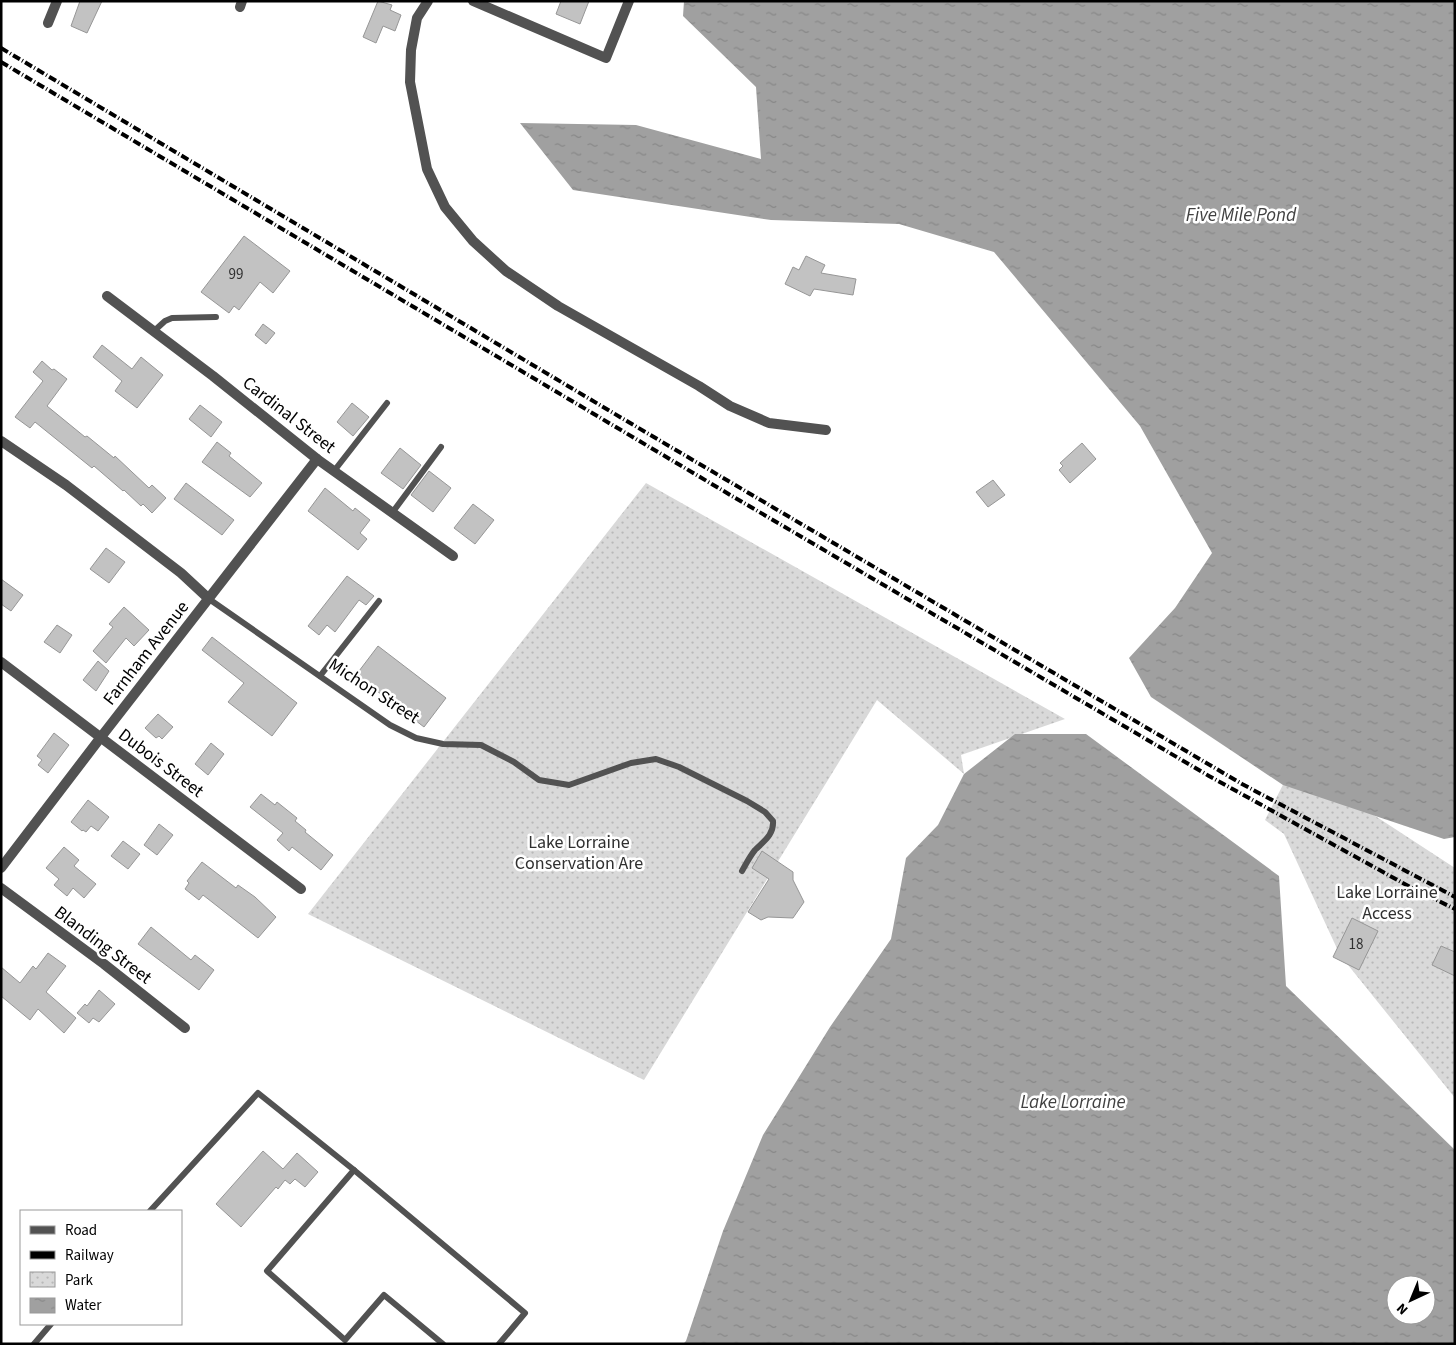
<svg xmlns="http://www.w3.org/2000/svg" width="1456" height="1345" viewBox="0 0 1456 1345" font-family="'Source Sans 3',sans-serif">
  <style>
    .park { fill: url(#park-dots) }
    .water { fill: url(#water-ripples); fill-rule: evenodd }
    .building { fill: #c2c2c2; stroke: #969696 }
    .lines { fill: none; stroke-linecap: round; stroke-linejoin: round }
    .service { stroke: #525252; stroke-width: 6 }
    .minor { stroke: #525252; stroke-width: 10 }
    .rail { stroke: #000; stroke-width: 4; stroke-dasharray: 8 2.5 1 2.5; stroke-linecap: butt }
    .labels { text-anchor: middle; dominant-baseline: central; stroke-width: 5; stroke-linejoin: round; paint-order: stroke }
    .number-label { font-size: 15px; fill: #303030 }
    .street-label { font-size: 18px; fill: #000; stroke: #fff }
    .park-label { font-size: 18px; fill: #303030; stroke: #fff }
    .water-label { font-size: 19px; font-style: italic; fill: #414141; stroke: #fff }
  </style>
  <defs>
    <pattern id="park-dots" width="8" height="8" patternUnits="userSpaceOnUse" patternTransform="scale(1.25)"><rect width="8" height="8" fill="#d9d9d9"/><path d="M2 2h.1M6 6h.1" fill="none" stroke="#b8b8b8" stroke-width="1.8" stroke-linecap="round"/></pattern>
    <pattern id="water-ripples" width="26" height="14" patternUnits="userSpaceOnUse" patternTransform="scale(1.25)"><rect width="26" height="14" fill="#a0a0a0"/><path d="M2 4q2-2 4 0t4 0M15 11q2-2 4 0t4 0" fill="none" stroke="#888"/></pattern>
  </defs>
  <rect width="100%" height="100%" fill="#fff"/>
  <g class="park">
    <path d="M646,483l419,236 -104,36 3,19 -87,-74 -233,380 -336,-166z"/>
    <path d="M1294,763l161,105v230l-115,-143 -56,-121 -19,-14z"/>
  </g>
  <g class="water">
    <path d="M684,1h771v836l-11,2 -161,-54 -132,-88 -22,-39 46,-50 37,-55 -72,-127 -146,-174 -95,-28 -128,-4 -198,-30 -53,-67 116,2 125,34 -5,-72 -73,-71z"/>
    <path d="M1015,734h71l193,142 7,110 169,164v194h-772l3,-3 37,-110 40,-96 67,-108 61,-88 15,-81 32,-33 26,-51zM1396,1285h30v30h-30z"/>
  </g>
  <g class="building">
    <path d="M80,1h22l-15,32 -16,-7z"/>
    <path d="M378,1l14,4 -2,5 11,5 -6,16 -12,-5 -7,17 -13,-6z"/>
    <path d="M561,1h28l-9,23 -24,-10z"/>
    <path d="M244,236l46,35 -17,22 -13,-11 -21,28 -5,-4 -5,7 -28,-21z"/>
    <path d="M806,256l19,9 -4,8 35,6 -3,16 -39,-6 -4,7 -25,-12 8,-17 6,3z"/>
    <path d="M263,324l12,9 -9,11 -11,-9z"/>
    <path d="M102,345l30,24 9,-12 22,18 -26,33 -22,-17 7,-10 -29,-24z"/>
    <path d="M42,361l10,9 2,-1 13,10 -20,27 38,31 2,-1 27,22 1,-2 34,32 3,-3 14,13 -14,15 -9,-9 -2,2 -17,-16 -1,1 -29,-25 -2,2 -57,-46 -5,6 -15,-11 28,-36 -10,-9z"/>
    <path d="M352,403l17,14 -16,19 -16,-14z"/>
    <path d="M200,405l22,17 -11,15 -22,-18z"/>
    <path d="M217,442l14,11 -2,3 33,27 -12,14 -48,-35z"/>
    <path d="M1082,443l14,16 -26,24 -11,-13 4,-4 -3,-3z"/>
    <path d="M400,448l21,17 -18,24 -22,-16z"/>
    <path d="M429,471l22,17 -18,24 -22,-17z"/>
    <path d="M993,480l12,15 -17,12 -12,-15z"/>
    <path d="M186,483l48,37 -12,15 -48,-36z"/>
    <path d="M325,488l28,23 2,-3 15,12 -10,13 7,6 -9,11 -50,-39z"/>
    <path d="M473,504l21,16 -19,24 -21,-16z"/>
    <path d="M106,548l19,14 -16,21 -19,-14z"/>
    <path d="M347,576l27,20 -8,9 -7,-5 -24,32 -8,-7 -8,10 -11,-9z"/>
    <path d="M1,579l22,16 -12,16 -10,-7z"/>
    <path d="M124,607l25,23 -15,16 -8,-8 -20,25 -13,-12 20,-24 -4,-3z"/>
    <path d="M57,625l15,10 -12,18 -16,-11z"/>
    <path d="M212,637l85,66 -25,33 -44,-34 16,-19 -42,-33z"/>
    <path d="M378,646l68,52 -22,29 -68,-52z"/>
    <path d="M98,661l11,10 -13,20 -13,-11z"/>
    <path d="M158,714l15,13 -11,12 -3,-3 -3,2 -11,-10z"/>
    <path d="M54,733l15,12 -21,28 -10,-8 4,-5 -5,-4z"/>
    <path d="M211,743l13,11 -16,21 -13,-11z"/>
    <path d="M261,794l14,11 2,-3 20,16 -2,3 11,9 -1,2 28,23 -12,15 -29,-23 -3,4 -12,-11 6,-7 -33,-26z"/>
    <path d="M88,800l21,17 -11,14 -7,-5 -5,6 -3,-2 -1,1 -11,-9z"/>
    <path d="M159,824l14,11 -16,20 -13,-10z"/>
    <path d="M123,841l17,13 -12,15 -17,-13z"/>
    <path d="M64,847l15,13 -5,6 22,18 -12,14 -11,-10 -6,8 -13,-11 5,-6 -13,-11z"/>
    <path d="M762,851l31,21v8l11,22 -11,16 -25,-1 -7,3 -13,-8 21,-33 -17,-11z"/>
    <path d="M202,862l34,26 2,-3 17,12 21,20 -18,21 -55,-43 -4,5 -14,-11 4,-6 -2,-2z"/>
    <path d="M1352,918l26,13 -19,39 -26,-13z"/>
    <path d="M151,927l40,33 4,-5 19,15 -15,20 -61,-46z"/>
    <path d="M1441,946l14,6v24l-23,-11z"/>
    <path d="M48,953l18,13 -20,26 30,26 -12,15 -26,-24 -8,11 -29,-24v-29l19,16 13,-17 3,3z"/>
    <path d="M99,990l16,14 -16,18 -6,-4 -4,5 -12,-10 8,-9 2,2z"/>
    <path d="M263,1151l20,18 14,-16 21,19 -13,15 -10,-8 -5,5 -5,-4 -7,9 -2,-2 -35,40 -25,-23z"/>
  </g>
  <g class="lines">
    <g class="service">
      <path d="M154,331l11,-10 7,-3 44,-1"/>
      <path d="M334,471l53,-68"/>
      <path d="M392,513l49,-66"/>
      <path d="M209,599l181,126 26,13 27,6 38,1 33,17 25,18 30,5 62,-22 25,-4 23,8 68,34 18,11 8,9c1,14 -9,20 -18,29 -5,6 -9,14 -13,21"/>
      <path d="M320,676l59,-75"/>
      <path d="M354,1170l-87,101 78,69 39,-45 59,49"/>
      <path d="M150,1211l108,-118 96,77 171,143 -26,31"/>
      <path d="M34,1344l17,-20"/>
    </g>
    <g class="minor">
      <path d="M428,1l-11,17 -6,32 -1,32 17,87 18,38 28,34 33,30 52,35 141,80 31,20 39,17 57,7"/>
      <path d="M473,1l133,57 23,-57"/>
      <path d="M240,7l2,-6"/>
      <path d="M48,23l9,-22"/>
      <path d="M107,296l106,80 104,83 136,97"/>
      <path d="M1,441l65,44 115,88 28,26"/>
      <path d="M1,662l300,227"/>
      <path d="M1,868l100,-131 216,-278"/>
      <path d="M1,888l103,76 81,64"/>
    </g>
    <g class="rail">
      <path d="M1,48l624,372 617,364 213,113"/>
      <path d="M1,62l731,434 477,280 203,112 43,21"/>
    </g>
  </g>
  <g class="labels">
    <g class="number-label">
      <text x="236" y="274">99</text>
      <text x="1356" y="944">18</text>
    </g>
    <g class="street-label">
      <text transform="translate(289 415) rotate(38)">Cardinal Street</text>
      <text transform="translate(146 653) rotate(-52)">Farnham Avenue</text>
      <text transform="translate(374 691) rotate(33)">Michon Street</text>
      <text transform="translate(161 763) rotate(37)">Dubois Street</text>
      <text transform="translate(103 945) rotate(37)">Blanding Street</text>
    </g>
    <g class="park-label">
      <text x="579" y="842">Lake Lorraine<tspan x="579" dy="21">Conservation Are</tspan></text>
      <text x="1387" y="892">Lake Lorraine<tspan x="1387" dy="21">Access</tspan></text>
    </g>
    <g class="water-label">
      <text x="1241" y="215">Five Mile Pond</text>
      <text x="1073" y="1102">Lake Lorraine</text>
    </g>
  </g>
  <rect width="1456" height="1345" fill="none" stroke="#000000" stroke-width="5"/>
  <rect x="20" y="1210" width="162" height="115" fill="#ffffff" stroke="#999999"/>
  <rect x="30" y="1226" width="25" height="8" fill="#525252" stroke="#999999"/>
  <text x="65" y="1235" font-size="15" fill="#000000">Road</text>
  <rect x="30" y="1251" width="25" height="8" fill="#000000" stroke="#999999"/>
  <text x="65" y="1260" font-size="15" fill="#000000">Railway</text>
  <rect x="30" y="1272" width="25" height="15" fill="url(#park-dots)" stroke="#999999"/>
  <text x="65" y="1285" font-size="15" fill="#000000">Park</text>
  <rect x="30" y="1298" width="25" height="15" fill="url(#water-ripples)" stroke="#999999"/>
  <text x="65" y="1310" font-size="15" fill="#000000">Water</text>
  <g transform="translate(1411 1300) rotate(224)"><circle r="24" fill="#ffffff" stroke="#999999"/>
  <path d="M0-4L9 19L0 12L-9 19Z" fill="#000000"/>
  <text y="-8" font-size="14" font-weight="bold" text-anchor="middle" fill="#000000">N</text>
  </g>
</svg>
